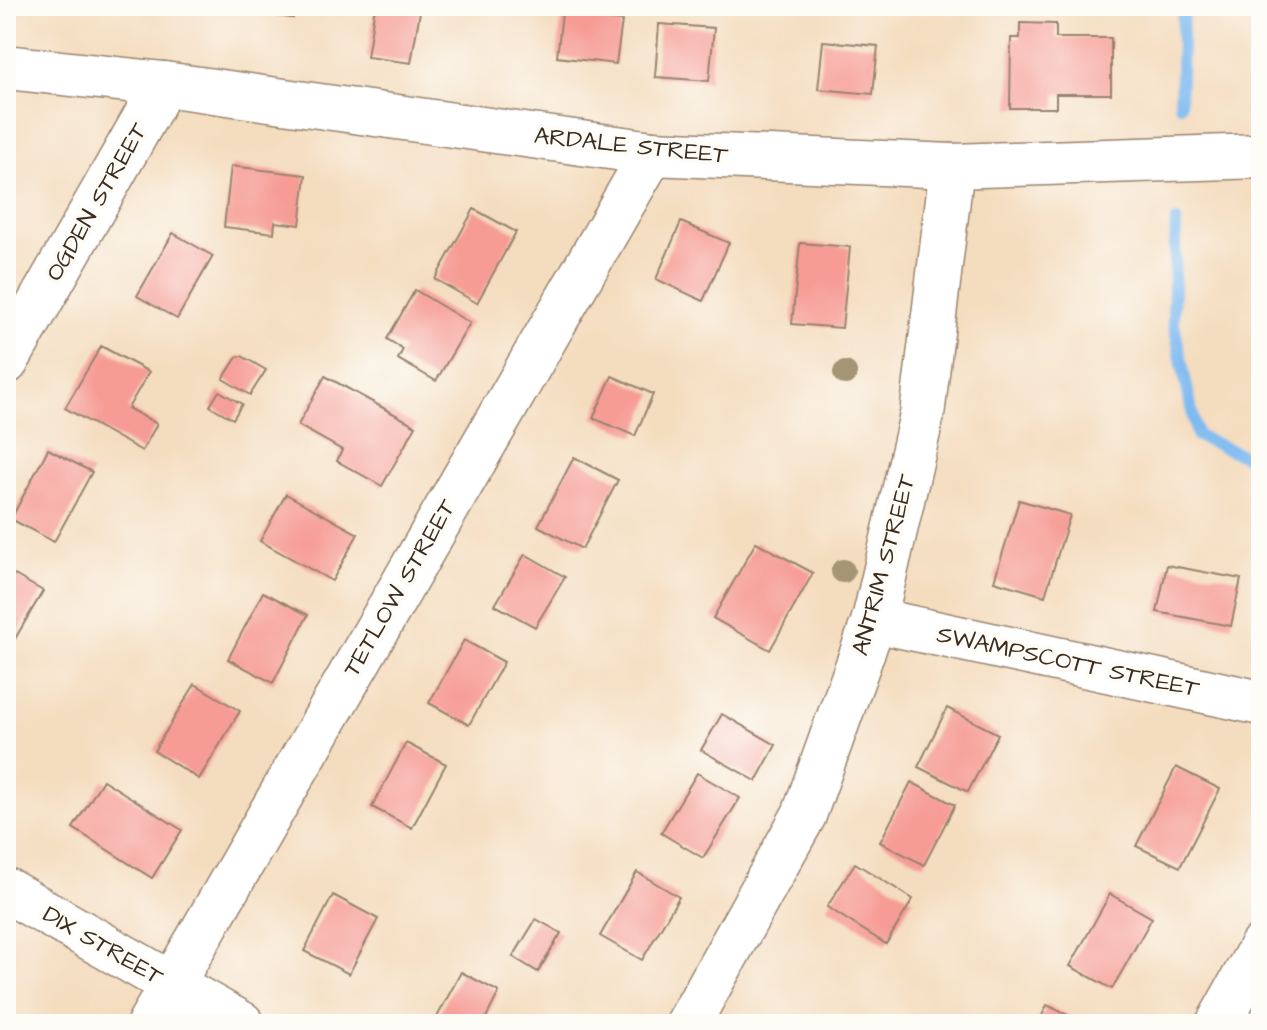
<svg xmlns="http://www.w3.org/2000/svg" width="1267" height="1030" viewBox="0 0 1267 1030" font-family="'Architects Daughter',sans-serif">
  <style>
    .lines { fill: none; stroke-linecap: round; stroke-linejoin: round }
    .stream { stroke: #7ebaf0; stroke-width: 12 }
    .building { fill: #f69c95 }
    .minor-casing { stroke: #98836e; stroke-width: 47 }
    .minor { stroke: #fff; stroke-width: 44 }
    .tree { fill: #a49674 }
    .labels { text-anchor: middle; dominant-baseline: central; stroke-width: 8; stroke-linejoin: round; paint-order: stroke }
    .street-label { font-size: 24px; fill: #3b2a1e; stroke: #fdfcf7 }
  </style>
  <rect width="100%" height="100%" fill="#fdfcf7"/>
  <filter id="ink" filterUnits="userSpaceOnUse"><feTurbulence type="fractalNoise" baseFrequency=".0125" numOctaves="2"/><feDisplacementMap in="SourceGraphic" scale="16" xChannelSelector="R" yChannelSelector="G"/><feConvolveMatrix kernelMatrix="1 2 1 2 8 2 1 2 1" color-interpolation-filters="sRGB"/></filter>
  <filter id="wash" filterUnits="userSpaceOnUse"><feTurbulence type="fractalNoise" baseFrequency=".006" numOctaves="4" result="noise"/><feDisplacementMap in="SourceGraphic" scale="32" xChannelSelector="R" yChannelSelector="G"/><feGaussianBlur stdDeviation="1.8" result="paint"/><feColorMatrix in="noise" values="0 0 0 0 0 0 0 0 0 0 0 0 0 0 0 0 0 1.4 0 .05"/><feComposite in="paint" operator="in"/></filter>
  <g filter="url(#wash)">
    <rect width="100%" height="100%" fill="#f4dcbe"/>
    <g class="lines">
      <g class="stream">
        <path d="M1180,105l3,-99"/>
        <path d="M1176,221l-3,99 24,116 64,27"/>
      </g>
    </g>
    <g id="blocks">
      <g class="building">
        <path d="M226,6h68l-1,12 -68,-9z"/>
        <path d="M375,6h46l-10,57 -44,-6z"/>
        <path d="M562,13l60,8 -6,43 -59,-7z"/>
        <path d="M1020,23l36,1v14h55v56h-55v14h-46l1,-70h9z"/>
        <path d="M659,24l55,4 -5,53 -54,-4z"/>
        <path d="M823,41l55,5 -5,48 -55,-5z"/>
        <path d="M231,166l75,9 -6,50 -25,-3 -1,11 -50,-6z"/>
        <path d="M474,209l42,23 -39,71 -42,-24z"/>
        <path d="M681,222l48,21 -26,58 -47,-22z"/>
        <path d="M173,233l40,23 -36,63 -40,-23z"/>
        <path d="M800,243l50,4 -8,81 -50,-4z"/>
        <path d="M415,290l55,33 -34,58 -38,-22 5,-10 -16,-10z"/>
        <path d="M101,346l48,26 -21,36 29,16 -15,27 -77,-43z"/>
        <path d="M242,356l24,14 -16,25 -27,-16 14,-22z"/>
        <path d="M325,376l91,50 -34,60 -45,-25 5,-11 -44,-25z"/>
        <path d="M612,376l41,18 -18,42 -42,-18z"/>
        <path d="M219,391l23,13 -9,15 -23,-13z"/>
        <path d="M48,449l44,23 -38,70 -43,-23z"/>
        <path d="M574,457l44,23 -36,69 -44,-23z"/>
        <path d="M286,494l72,40 -26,47 -72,-40z"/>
        <path d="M1019,500l51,15 -25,81 -51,-15z"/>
        <path d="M756,542l57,31 -43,77 -57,-32z"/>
        <path d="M525,554l40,23 -30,50 -40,-22z"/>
        <path d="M1167,565l74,14 -10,47 -74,-14z"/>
        <path d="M6,570l37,21 -37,63z"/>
        <path d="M263,592l45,23 -35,68 -45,-24z"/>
        <path d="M464,640l40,22 -35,63 -40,-22z"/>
        <path d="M195,684l45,27 -41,68 -45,-28z"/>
        <path d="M947,708l51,26 -30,58 -50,-25z"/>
        <path d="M722,714l54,31 -20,36 -55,-31z"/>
        <path d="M406,743l40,21 -34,64 -40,-21z"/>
        <path d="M1176,767l44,22 -40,78 -44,-21z"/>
        <path d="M697,773l43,25 -37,60 -42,-25z"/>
        <path d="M103,780l79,50 -30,48 -79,-50z"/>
        <path d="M911,782l44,23 -31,60 -44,-23z"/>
        <path d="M855,863l58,36 -27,45 -59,-37z"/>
        <path d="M637,872l42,25 -37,63 -42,-24z"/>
        <path d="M1110,894l42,24 -40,71 -42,-23z"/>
        <path d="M333,895l45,24 -29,55 -45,-23z"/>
        <path d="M536,919l25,14 -23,39 -25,-15z"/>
        <path d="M461,972l38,20 -16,32h-37l-10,-5z"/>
        <path d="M1047,1005l39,19h-48z"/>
      </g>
    </g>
  </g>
  <g filter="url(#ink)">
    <use href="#blocks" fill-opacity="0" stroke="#98836e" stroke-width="2"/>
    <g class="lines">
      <g class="minor-casing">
        <g id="minor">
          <path d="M6,67l158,17 488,69 300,13 309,-10"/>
          <path d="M6,362l158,-278"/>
          <path d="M874,620l387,83"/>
          <path d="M6,890l236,134"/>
          <path d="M149,1024l503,-871"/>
          <path d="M688,1024l116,-209 70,-195 48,-205 30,-249"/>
          <path d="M1218,1024l43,-77"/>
        </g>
      </g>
      <use href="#minor" class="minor"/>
    </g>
    <g class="tree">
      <circle cx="845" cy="373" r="12"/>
      <circle cx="843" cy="571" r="12"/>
    </g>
  </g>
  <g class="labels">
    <g class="street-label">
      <text transform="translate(631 146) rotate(6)">ARDALE STREET</text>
      <text transform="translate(97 202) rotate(-60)">OGDEN STREET</text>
      <text transform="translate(884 565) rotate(-75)">ANTRIM STREET</text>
      <text transform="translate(400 588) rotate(-60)">TETLOW STREET</text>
      <text transform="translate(1068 662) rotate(12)">SWAMPSCOTT STREET</text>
      <text transform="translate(103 946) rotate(30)">DIX STREET</text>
    </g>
  </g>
  <rect width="1267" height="1030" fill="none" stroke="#fdfcf7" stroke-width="32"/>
</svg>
